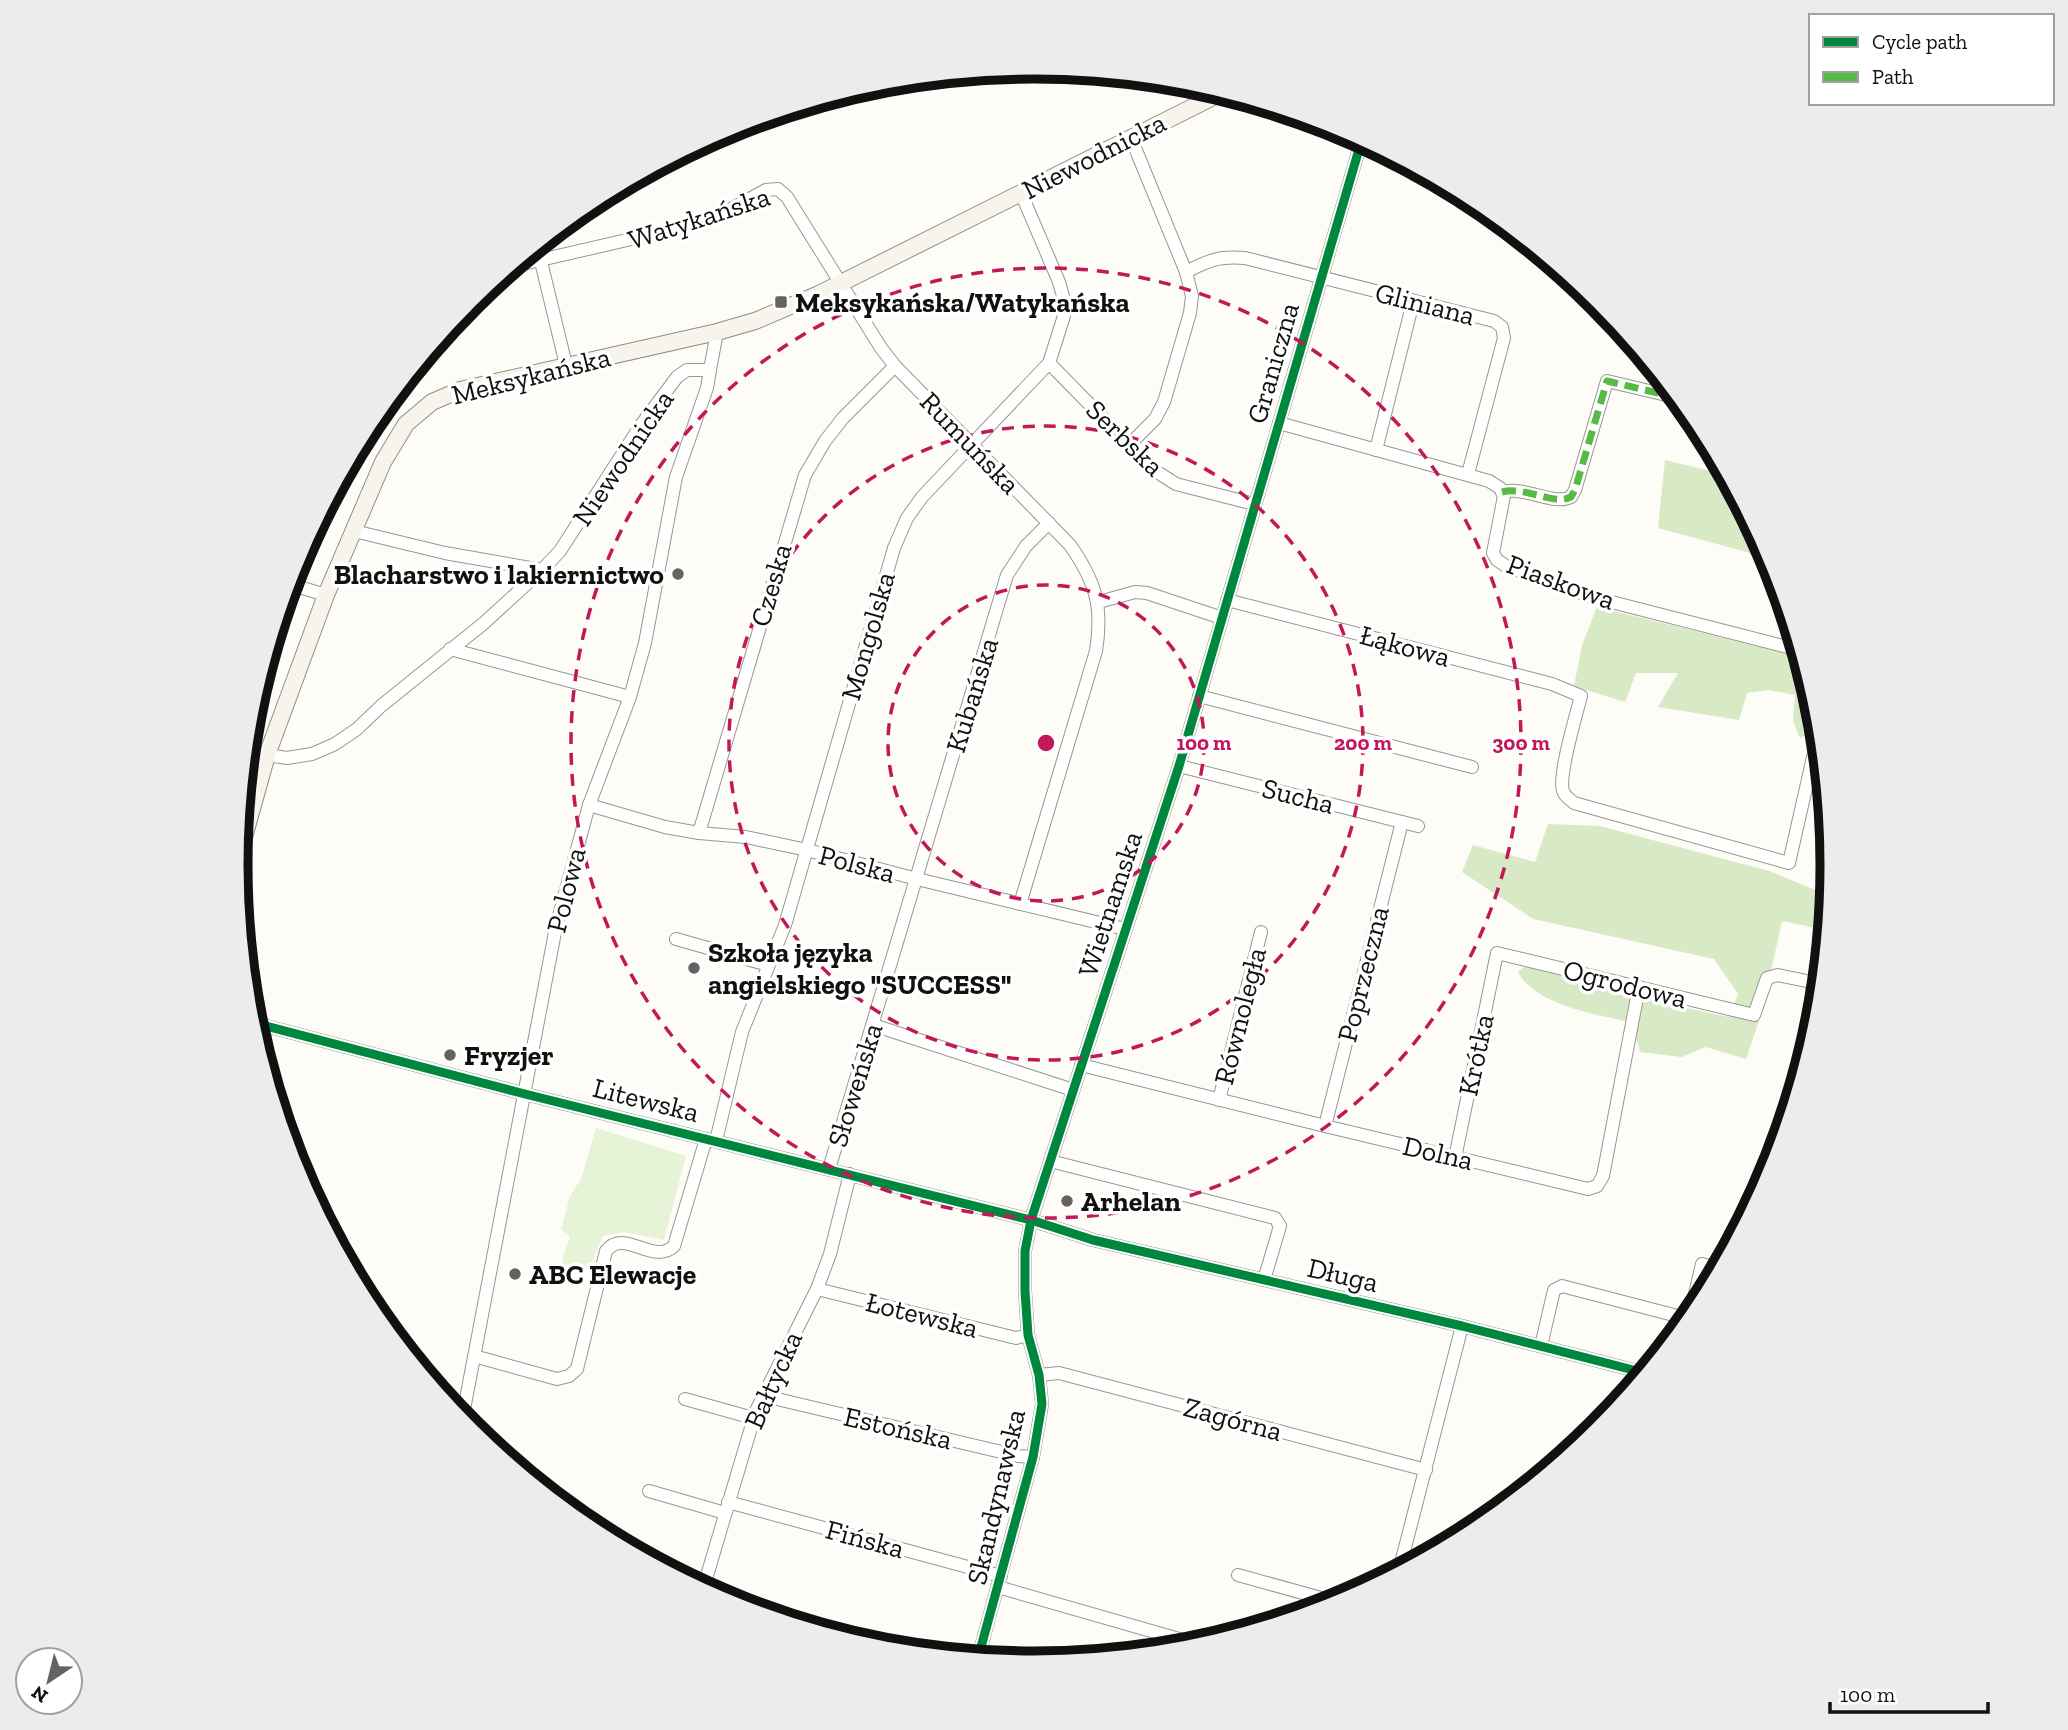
<svg xmlns="http://www.w3.org/2000/svg" width="2068" height="1730" viewBox="0 0 2068 1730" font-family="'Zilla Slab',serif">
  <style>
    .green { fill: #e7f3d7 }
    .forest { fill: #d8eac5 }
    .lines { fill: none; stroke-linecap: round; stroke-linejoin: round }
    .street-casing { stroke: #979795; stroke-width: 14 }
    .secondary-casing { stroke: #8e8d8b; stroke-width: 18 }
    .street { stroke: #fffffe; stroke-width: 12 }
    .secondary { stroke: #f6f4eb; stroke-width: 16 }
    .quiet { stroke: #58b947; stroke-width: 7; stroke-dasharray: 14 7; stroke-linecap: butt }
    .cycleway-casing { stroke: #fff; stroke-width: 13 }
    .cycleway { stroke: #00873e; stroke-width: 9 }
    .ring { fill: none; stroke: #c2185b; stroke-width: 3.5; stroke-dasharray: 12 9 }
    .poi-dot { fill: #646362; stroke: #fff; stroke-width: 2.5 }
    .labels { text-anchor: middle; dominant-baseline: central; stroke-width: 7; stroke-linejoin: round; paint-order: stroke }
    .street-label { font-size: 28px; fill: #111; stroke: #fff }
    .poi-label { font-size: 28px; font-weight: bold; fill: #111; stroke: #fff; text-anchor: start }
    .rim { fill: none; stroke: #111; stroke-width: 9 }
    .centre { fill: #c2185b; stroke: #fff; stroke-width: 3.5 }
    .ring-label { font-size: 21px; text-anchor: middle; font-weight: bold; fill: #c2185b; stroke: #fff; stroke-width: 7; stroke-linejoin: round; paint-order: stroke }
  </style>
  <rect width="100%" height="100%" fill="#fdfcf7"/>
  <path class="green" d="M596,1128l90,28 -22,84 -40,-8 -21,4 -15,35 -27,-6 9,-29 -9,-7 9,-33 11,-17z"/>
  <g class="forest">
    <path d="M1665,460l50,12 5,-10 52,99 -18,-7 -96,-26z"/>
    <path d="M1597,607l204,50 16,53 -6,23 -11,5 -7,-17 2,-26 -27,-5 -21,3 -8,27 -81,-13 20,-34h-42l-11,29 -51,-16 8,-41z"/>
    <path d="M1548,824l52,2 169,45 49,20 11,9 -3,30 -44,-9 -20,91 -16,47 -40,-12 -25,10 -41,-5 -8,-29c-35,-9 -96,-17 -114,-51l9,-7 113,33 89,19 9,-23 -24,-35 -181,-40 -71,-47 11,-27 62,17z"/>
  </g>
  <g class="lines">
    <g class="street-casing">
      <g id="street">
        <path d="M537,245l29,120"/>
        <path d="M510,267l186,-43 22,-8 48,-26 12,-1 9,8 94,151 14,18 175,179c26,37 33,62 26,106l-76,253"/>
        <path d="M1186,272c23,-12 33,-16 59,-14l249,63 8,6 2,11 -36,136"/>
        <path d="M1049,363l105,107 22,14 78,20"/>
        <path d="M1279,423l210,58 11,7 4,8 -11,57 4,7 9,6 86,31 207,53"/>
        <path d="M1129,445l26,-26 9,-17 26,-89 2,-17 -6,-24 -55,-134"/>
        <path d="M1376,450l37,-148"/>
        <path d="M1502,492c25,-6 51,14 69,5l4,-7 32,-109 72,17"/>
        <path d="M354,531l91,22 97,17"/>
        <path d="M289,584l37,11"/>
        <path d="M1227,600l325,84 29,12c-5,20 -23,79 -18,95 2,6 7,8 11,12l215,60 24,-106 8,-9"/>
        <path d="M1099,602l36,-10 12,1 75,25"/>
        <path d="M450,649l180,48"/>
        <path d="M1199,696l273,71"/>
        <path d="M267,755l20,3 25,-4 23,-10 22,-15 24,-23 103,-83 58,-53 18,-19 81,-126 36,-48 10,-7h23l7,-38"/>
        <path d="M1179,766l239,60"/>
        <path d="M589,805l76,22 34,6 47,4 61,13 110,29 208,50"/>
        <path d="M699,833l106,-358 20,-34 18,-23 52,-52"/>
        <path d="M676,939l92,26"/>
        <path d="M251,1022l274,72 506,126 62,20 369,86 183,47"/>
        <path d="M873,1025l200,65"/>
        <path d="M1081,1065l244,61 263,63 9,-3 6,-10 36,-189"/>
        <path d="M1219,1100l42,-168"/>
        <path d="M1325,1126l77,-304"/>
        <path d="M716,1141l26,-109 43,-107 109,-377 13,-30 15,-21 127,-134 15,-47 2,-9 -7,-25 -38,-89"/>
        <path d="M1455,1158l42,-205 257,62 13,-37 11,-3 43,9"/>
        <path d="M1050,1161l225,57 5,8 -16,54"/>
        <path d="M829,1169l178,-594 19,-29 23,-23"/>
        <path d="M817,1289l199,49 12,-3"/>
        <path d="M1689,1319l13,-55 17,5"/>
        <path d="M1541,1346l13,-56 8,-4 127,33"/>
        <path d="M474,1356l83,23 12,-3 8,-7 29,-118c18,-24 47,15 68,-5l32,-107"/>
        <path d="M1039,1375l20,-2 367,97"/>
        <path d="M765,1393l16,7 237,56 15,1"/>
        <path d="M685,1399l68,19"/>
        <path d="M462,1420l94,-493 33,-122 41,-108 15,-54 31,-166 31,-89 3,-18"/>
        <path d="M649,1491l76,22"/>
        <path d="M728,1502l273,74"/>
        <path d="M1399,1571l63,-245"/>
        <path d="M1238,1575l101,28"/>
        <path d="M998,1587l188,54"/>
        <path d="M703,1589l53,-178 61,-122 13,-35 20,-80"/>
        <path d="M978,1658l55,-201 9,-53 -3,-29 -11,-40 -3,-44v-40l6,-31 148,-454 183,-627"/>
      </g>
    </g>
    <g class="secondary-casing">
      <path id="secondary" d="M236,866l31,-111 59,-160 57,-133 23,-38 26,-22 28,-12 257,-58 38,-11 64,-27 404,-202"/>
    </g>
    <use href="#street" class="street"/>
    <use href="#secondary" class="secondary"/>
    <path class="quiet" d="M1502,492c25,-6 51,14 69,5l4,-7 32,-109 72,17"/>
    <g class="cycleway-casing">
      <g id="cycleway">
        <path d="M251,1022l274,72 506,126 62,20 369,86 183,47"/>
        <path d="M978,1658l55,-201 9,-53 -3,-29 -11,-40 -3,-44v-40l6,-31 148,-454 183,-627"/>
      </g>
    </g>
    <use href="#cycleway" class="cycleway"/>
  </g>
  <g class="ring">
    <circle cx="1046" cy="743" r="158"/>
    <circle cx="1046" cy="743" r="317"/>
    <circle cx="1046" cy="743" r="475"/>
  </g>
  <g class="poi-dot">
    <rect x="774" y="295" width="14" height="14" rx="3.5"/>
    <circle cx="678" cy="574" r="7"/>
    <circle cx="694" cy="968" r="7"/>
    <circle cx="450" cy="1055" r="7"/>
    <circle cx="1067" cy="1201" r="7"/>
    <circle cx="515" cy="1274" r="7"/>
  </g>
  <g class="labels">
    <g class="street-label">
      <text transform="translate(1094 156) rotate(-27)">Niewodnicka</text>
      <text transform="translate(699 218) rotate(-18)">Watykańska</text>
      <text transform="translate(1425 304) rotate(14)">Gliniana</text>
      <text transform="translate(1273 363) rotate(-74)">Graniczna</text>
      <text transform="translate(531 376) rotate(-14)">Meksykańska</text>
      <text transform="translate(1125 438) rotate(44)">Serbska</text>
      <text transform="translate(970 443) rotate(46)">Rumuńska</text>
      <text transform="translate(623 458) rotate(-56)">Niewodnicka</text>
      <text transform="translate(1561 582) rotate(20)">Piaskowa</text>
      <text transform="translate(771 585) rotate(-74)">Czeska</text>
      <text transform="translate(868 636) rotate(-74)">Mongolska</text>
      <text transform="translate(1405 646) rotate(15)">Łąkowa</text>
      <text transform="translate(972 695) rotate(-73)">Kubańska</text>
      <text transform="translate(1298 796) rotate(14)">Sucha</text>
      <text transform="translate(857 864) rotate(15)">Polska</text>
      <text transform="translate(566 890) rotate(-76)">Polowa</text>
      <text transform="translate(1110 904) rotate(-72)">Wietnamska</text>
      <text transform="translate(1363 974) rotate(-76)">Poprzeczna</text>
      <text transform="translate(1625 984) rotate(14)">Ogrodowa</text>
      <text transform="translate(1240 1016) rotate(-76)">Równoległa</text>
      <text transform="translate(1476 1055) rotate(-78)">Krótka</text>
      <text transform="translate(855 1085) rotate(-73)">Słoweńska</text>
      <text transform="translate(646 1100) rotate(14)">Litewska</text>
      <text transform="translate(1438 1153) rotate(13)">Dolna</text>
      <text transform="translate(1343 1275) rotate(13)">Długa</text>
      <text transform="translate(922 1315) rotate(14)">Łotewska</text>
      <text transform="translate(773 1380) rotate(-66)">Bałtycka</text>
      <text transform="translate(1233 1419) rotate(15)">Zagórna</text>
      <text transform="translate(898 1428) rotate(13)">Estońska</text>
      <text transform="translate(996 1497) rotate(-77)">Skandynawska</text>
      <text transform="translate(865 1539) rotate(15)">Fińska</text>
    </g>
    <g class="poi-label">
      <text x="795" y="302">Meksykańska/Watykańska</text>
      <text x="664" y="574" text-anchor="end">Blacharstwo i lakiernictwo</text>
      <text x="708" y="952">Szkoła języka<tspan x="708" dy="32">angielskiego "SUCCESS"</tspan></text>
      <text x="464" y="1055">Fryzjer</text>
      <text x="1081" y="1201">Arhelan</text>
      <text x="529" y="1274">ABC Elewacje</text>
    </g>
  </g>
  <path d="M0 0H2068V1730H0ZM248 865a786 786 0 1 1 1572 0a786 786 0 1 1-1572 0Z" fill="#ececec" fill-rule="evenodd"/>
  <path class="rim" d="M248 865a786 786 0 1 1 1572 0a786 786 0 1 1-1572 0Z"/>
  <circle cx="1046" cy="743" r="10" class="centre"/>
  <g class="ring-label">
    <text x="1204" y="750">100 m</text>
    <text x="1363" y="750">200 m</text>
    <text x="1521" y="750">300 m</text>
  </g>
  <rect x="1809" y="14" width="245" height="91" fill="#ffffff" stroke="#a0a0a0" stroke-width="2"/>
  <rect x="1823" y="37" width="35" height="10" fill="#00873e" stroke="#a0a0a0" stroke-width="2"/>
  <text x="1872" y="49" font-size="21" fill="#111111">Cycle path</text>
  <rect x="1823" y="72" width="35" height="10" fill="#58b947" stroke="#a0a0a0" stroke-width="2"/>
  <text x="1872" y="84" font-size="21" fill="#111111">Path</text>
  <g transform="translate(49 1681) rotate(215)"><circle r="33" fill="#ffffff" stroke="#a0a0a0" stroke-width="2"/>
  <path d="M0-5L12 26L0 18L-12 26Z" fill="#646362"/>
  <text y="-10" font-size="19" font-weight="bold" text-anchor="middle" fill="#111111">N</text>
  </g>
  <path d="M1830 1702v10h158v-10" fill="none" stroke="#111111" stroke-width="3.5"/>
  <text x="1840" y="1702" font-size="21" fill="#111111" stroke="#ffffff" stroke-width="5" paint-order="stroke">100 m</text>
</svg>
